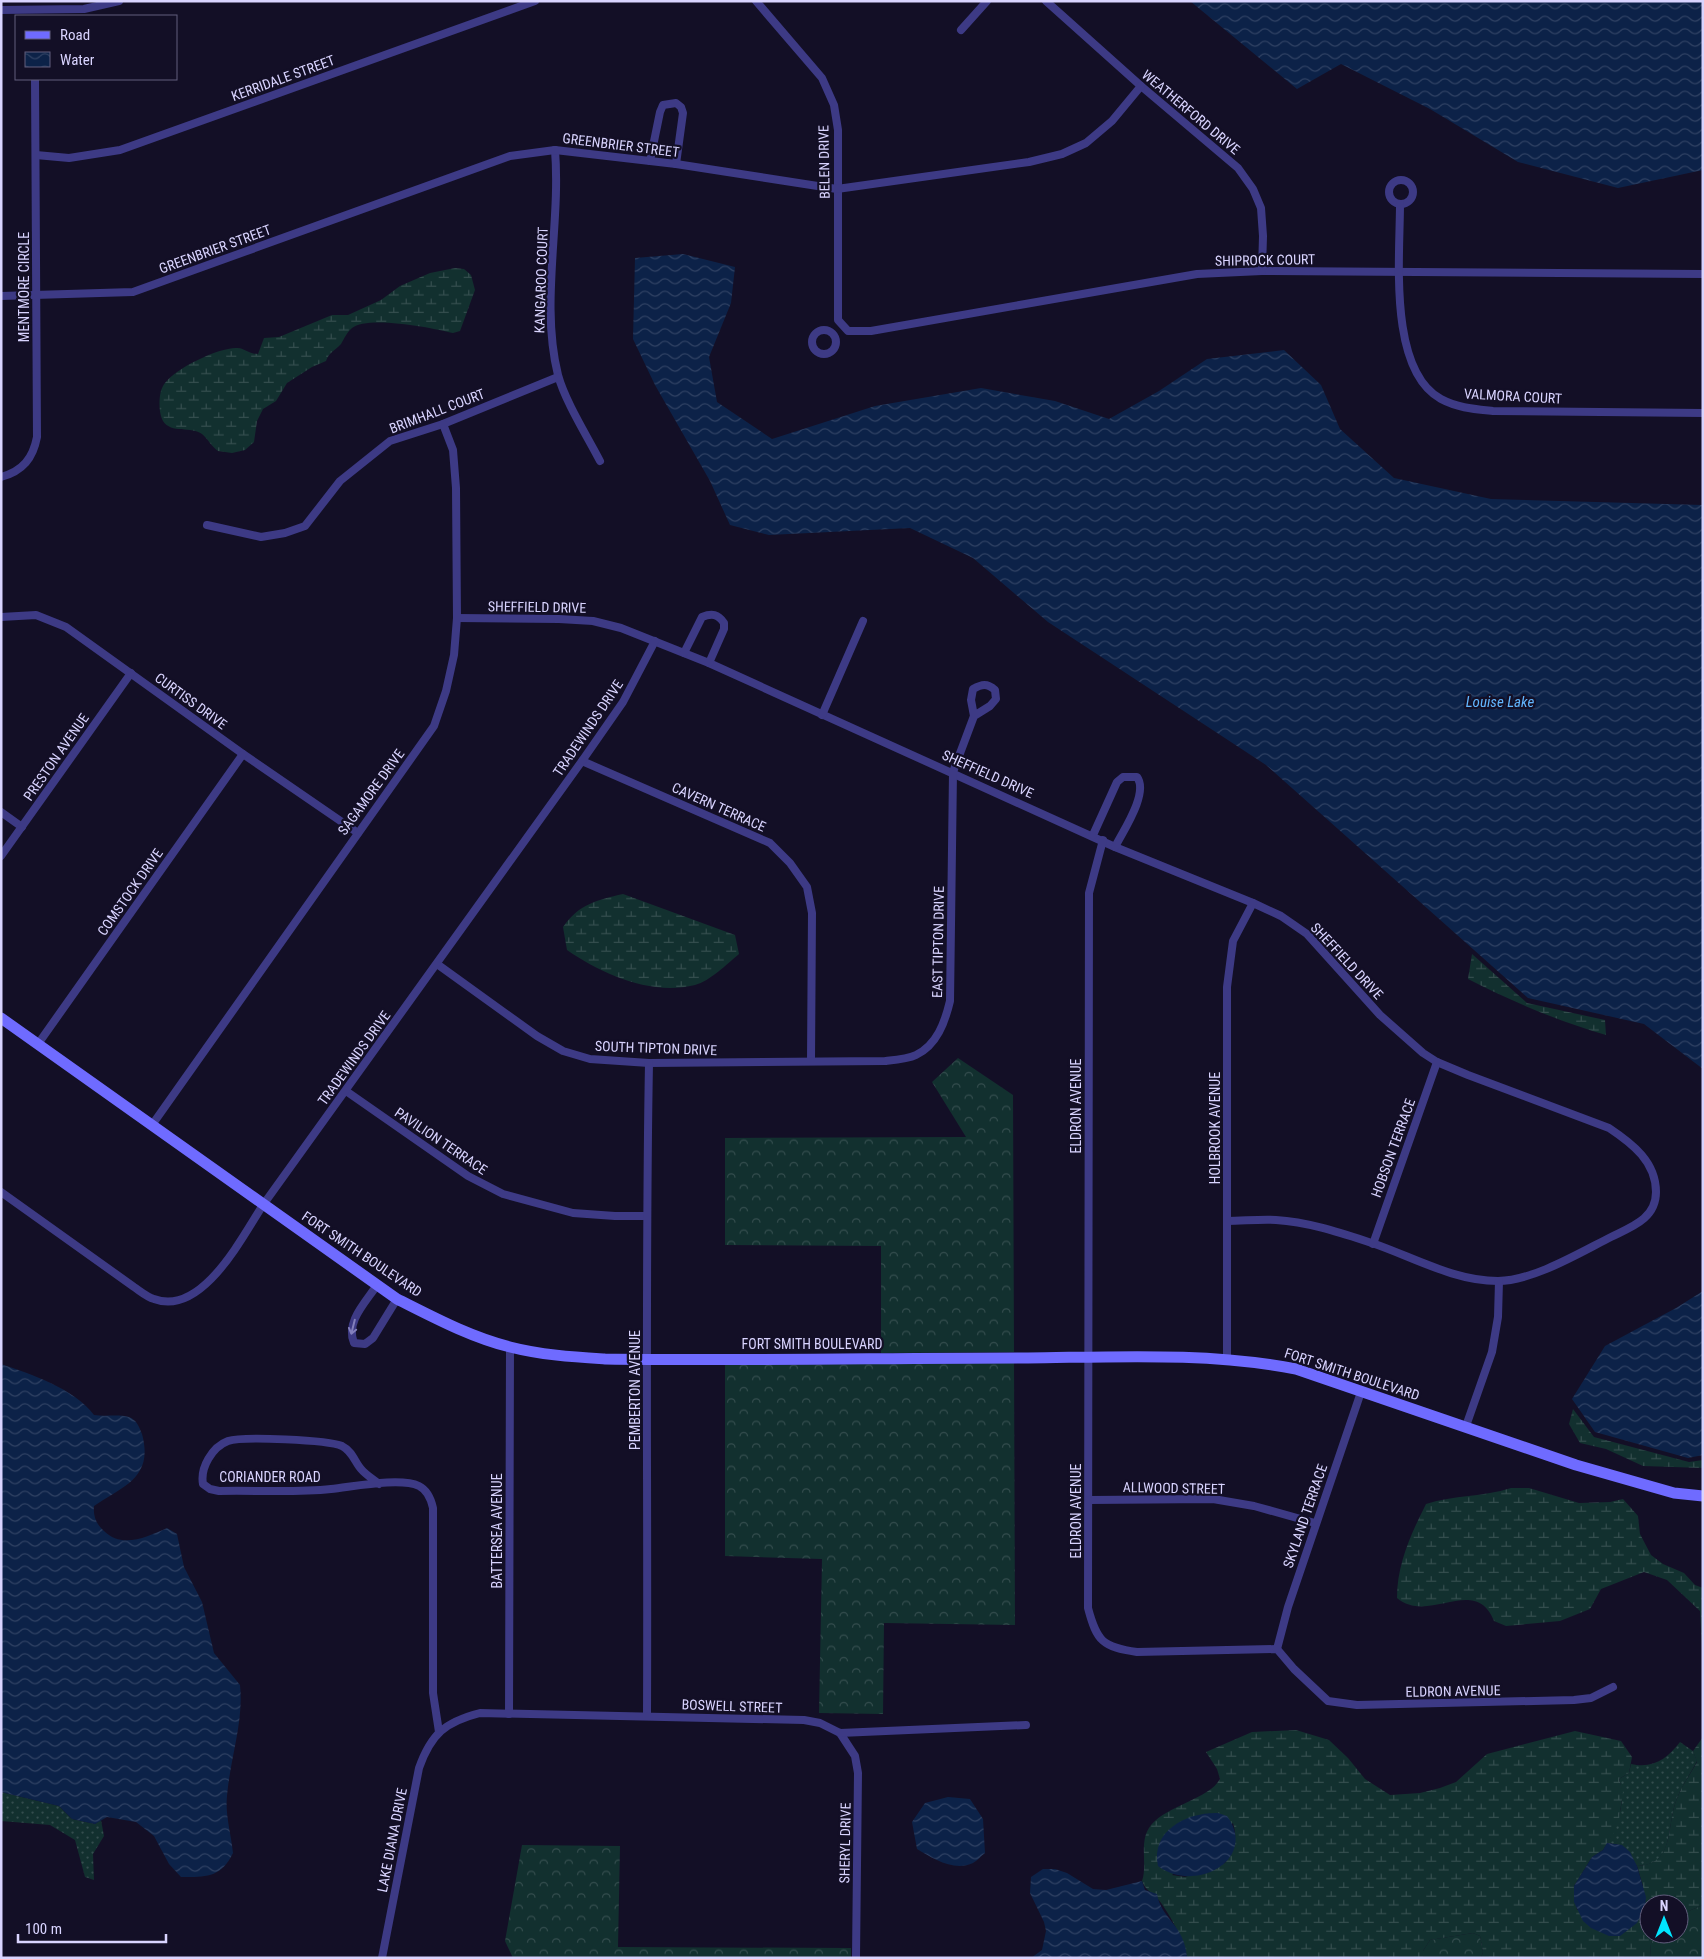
<svg xmlns="http://www.w3.org/2000/svg" width="1704" height="1959" viewBox="0 0 1704 1959" font-family="'Roboto Condensed',sans-serif">
  <style>
    .grass { fill: url(#grass-dots) }
    .forest { fill: url(#forest-crowns) }
    .wetland { fill: url(#wetland-marsh); fill-rule: evenodd }
    .water { fill: url(#water-waves) }
    .lines { fill: none; stroke-linecap: round; stroke-linejoin: round }
    .street { stroke: #3d3a85; stroke-width: 8 }
    .secondary { stroke: #6f6bff; stroke-width: 11 }
    .oneway { stroke: #837fbc }
    .labels { text-anchor: middle; dominant-baseline: central; stroke-width: 4.5; stroke-linejoin: round; paint-order: stroke }
    .street-label { font-size: 14px; fill: #d9d4ff; stroke: #130f26 }
    .water-label { font-size: 15px; font-style: italic; fill: #62b6ff; stroke: #130f26 }
  </style>
  <defs>
    <pattern id="grass-dots" width="8" height="8" patternUnits="userSpaceOnUse" patternTransform="scale(1.25)"><rect width="8" height="8" fill="#12302f"/><path d="M2 2h.1M6 6h.1" fill="none" stroke="#344d4e" stroke-width="1.8" stroke-linecap="round"/></pattern>
    <pattern id="forest-crowns" width="20" height="18" patternUnits="userSpaceOnUse" patternTransform="scale(1.25)"><rect width="20" height="18" fill="#12302f"/><path d="M2 6a3 3 0 1 1 6 0M12 15a3 3 0 1 1 6 0" fill="none" stroke="#344d4e"/></pattern>
    <pattern id="wetland-marsh" width="20" height="14" patternUnits="userSpaceOnUse" patternTransform="scale(1.25)"><rect width="20" height="14" fill="#12302f"/><path d="M1 5h8M5 5V1M11 12h8M15 12V8" fill="none" stroke="#344d4e"/></pattern>
    <pattern id="water-waves" width="16" height="10" patternUnits="userSpaceOnUse" patternTransform="scale(1.25)"><rect width="16" height="10" fill="#0c2248"/><path d="M0 5q4-4 8 0t8 0" fill="none" stroke="#2f4163"/></pattern>
  </defs>
  <rect width="100%" height="100%" fill="#130f26"/>
  <g class="grass">
    <path d="M1680,1742l13,9 4,10c-6,12 -14,23 -19,35 -13,28 -1,69 -41,70 -11,-15 -7,-21 -30,-23 12,-18 19,-44 12,-64l10,-6 2,-9c22,5 36,-5 49,-22z"/>
    <path d="M1,1792l58,14 13,13 23,5 6,-4 3,16 -11,18 1,26 -9,-3 -10,-37 -25,-15 -49,-4z"/>
  </g>
  <g class="forest">
    <path d="M958,1058l55,37 1,257 -133,1v-107l-156,-1v-107l241,-1 -34,-55z"/>
    <path d="M1014,1363l1,262 -131,-2 -1,91 -64,-1 3,-154 -97,-3v-191z"/>
    <path d="M522,1845l98,1 -2,101 233,1v10h-338l-8,-17z"/>
    <path d="M1703,1905v53h-53l1,-15 6,-9h22v-19z"/>
    <path d="M1473,1933l7,3 3,16 -2,6h-58v-7l7,-11z"/>
  </g>
  <g class="wetland">
    <path d="M455,268l9,1 7,6 4,15 -15,41 -7,2c-19,-5 -86,-18 -101,-5 -5,4 -8,11 -11,16 -6,7 -12,8 -15,17l-14,6 -25,16 -11,18 -13,8 -6,12 -3,21 -9,8 -13,3 -14,-2c-6,-4 -10,-12 -16,-17 -10,-8 -31,0 -39,-13 -5,-9 -5,-30 2,-38 11,-15 53,-35 71,-35 7,-1 13,6 22,6l6,-16 15,-1 53,-22h16l33,-15 19,-14 30,-13z"/>
    <path d="M623,894l112,41 4,19c-12,10 -29,27 -44,31 -45,11 -93,-11 -128,-35l-4,-23c16,-23 34,-27 60,-33z"/>
    <path d="M1472,954l55,49 78,17 1,15c-48,-14 -93,-33 -138,-56z"/>
    <path d="M1573,1409l21,28 95,25 14,-2v8l-60,-2 -37,-17 -26,-6 -11,-19z"/>
    <path d="M1511,1488h18l50,15 31,-1 13,-3 15,17 2,18 11,21 12,9 21,9 11,12 8,3v77l-3,-54 -33,-31 -23,-8 -43,17 -11,20 -30,12 -54,5 -12,-5c-19,-47 -65,4 -97,-23 0,-34 14,-64 29,-94 28,-9 57,-7 85,-16z"/>
    <path d="M1296,1730l33,10 19,18 17,21 25,16 30,-2 20,-5 16,-6 31,-28 88,-23 46,10 11,16 -3,16 -10,6 4,13 -4,27 -4,12 -12,19 -11,7 -18,29 3,24 66,-24 -6,-20c40,-2 28,-42 41,-70 5,-12 13,-23 19,-34l-4,-11 10,-14v168l-24,10v-11h-30v30h8l-6,9 -1,15h-169l2,-6 -3,-16 -7,-3 -43,7 -7,11v7h-236c-1,-15 -20,-49 -30,-60 -6,-7 -11,-7 -15,-17 6,-17 -4,-40 9,-56 17,-20 58,-26 69,-46l-3,-10 -11,-17 46,-20zM1233,1823c5,16 1,25 -8,40l-40,14 -13,-2z"/>
  </g>
  <g class="water">
    <path d="M1190,1h513v169l-85,18 -100,-26 -88,-53 -89,-45 -44,25z"/>
    <path d="M683,254l52,13 -4,36 -22,54 8,45 55,37 103,-33 106,-18 74,13 54,18 50,-28 48,-32 77,-9 37,35 19,44 54,49 97,21 212,6v564l-59,-45 -116,-26 -262,-233 -218,-143 -75,-64 -63,-30 -141,7 -39,-10 -20,-44 -55,-96 -22,-46 2,-81z"/>
    <path d="M1703,1291v164l-15,3 -93,-26 -23,-33 33,-53 71,-38z"/>
    <path d="M1,1364c30,10 74,25 93,51 11,2 24,-1 35,2 8,3 10,10 13,17 12,44 -19,52 -48,72 -1,10 2,18 10,25 18,18 43,6 63,-3l10,6 7,33 18,35 12,51 26,32c4,36 -10,74 -13,111 -2,19 4,37 6,57 -12,25 -27,24 -52,24l-12,-13 -15,-28 -18,-14 -29,-5 -12,7 -23,-5 -13,-13 -58,-14z"/>
    <path d="M948,1797l22,2 13,20 2,34c-4,3 -8,8 -12,10 -19,9 -41,-5 -56,-14l-5,-27 13,-19z"/>
    <path d="M1218,1813l9,3c32,44 -33,78 -69,50 -8,-36 30,-54 60,-53z"/>
    <path d="M1607,1843l15,2 8,7 7,14 9,31 -1,11 -8,15 -17,13h-11l-18,-8 -8,-7 -9,-19v-16l18,-29 11,-7z"/>
    <path d="M1043,1869h12l12,4 26,16 13,1 36,-9 3,9 12,4c4,25 28,31 30,64h-156l11,-8 4,-19 -2,-9 -14,-29 1,-16z"/>
  </g>
  <g class="lines">
    <g class="street">
      <path d="M756,1l66,77 12,27 4,25v190l10,11h23l326,-57 65,-3 441,3"/>
      <path d="M1046,1l95,85 97,82 15,21 8,19 2,28 -1,35"/>
      <path d="M1,10l83,-1 35,-8"/>
      <path d="M961,30l26,-29"/>
      <path d="M555,150c6,74 -15,153 3,225 7,26 29,61 42,86"/>
      <path d="M36,155l33,3 51,-8 415,-149"/>
      <path d="M650,161l10,-49 3,-7 13,-2 5,4 2,6 -7,51"/>
      <circle cx="1401" cy="192" r="12"/>
      <path d="M1400,204c0,52 -12,166 41,195 17,9 33,10 52,12l210,2"/>
      <path d="M1,296l132,-4 377,-136 45,-6 121,14 161,25 192,-27 33,-8 24,-11 26,-22 29,-35"/>
      <circle cx="824" cy="342" r="12"/>
      <path d="M1,477c22,-6 32,-19 36,-40l-2,-358"/>
      <path d="M207,525l54,12 24,-4 20,-7 35,-45 50,-40 53,-17 115,-47"/>
      <path d="M1,617l35,-2 30,12 177,127 115,79"/>
      <path d="M457,618l102,1 34,2 28,7 88,35 406,184 138,56 28,13 26,18 73,81 43,38 14,9 31,13 141,53c24,16 47,34 47,64 0,27 -25,35 -45,45 -30,15 -78,44 -113,44 -44,0 -85,-24 -126,-38 -31,-10 -63,-21 -96,-23 -16,-1 -33,1 -49,1"/>
      <path d="M684,653l18,-36c10,-4 16,-3 22,6v6l-15,34"/>
      <path d="M822,715l41,-94"/>
      <path d="M582,761l188,82 20,20 17,24 5,26 -1,148"/>
      <path d="M1,812l21,15"/>
      <path d="M1093,835l24,-53 6,-5h14c12,16 -14,54 -22,70"/>
      <path d="M1103,840l-14,53 -1,715c9,34 15,39 49,44l140,-3 17,20 34,32 29,4 217,-5 17,-2 22,-11"/>
      <path d="M1,856l130,-183"/>
      <path d="M437,964l100,72 26,15 27,8 59,4 236,-2c10,-1 23,-2 31,-6 21,-10 29,-33 34,-54l3,-229 21,-56 16,-10 6,-7 -1,-9c-8,-7 -13,-6 -22,-1l-2,11 3,16"/>
      <path d="M38,1044l205,-290"/>
      <path d="M346,1091l122,85 35,18 70,19 42,3h31"/>
      <path d="M152,1125l282,-399 12,-35 8,-36 3,-37 -1,-130 -3,-38 -10,-26"/>
      <path d="M1,1192l133,95c6,4 13,10 20,12 48,18 88,-62 109,-94l319,-444 41,-59 32,-61"/>
      <path d="M1373,1244l64,-182"/>
      <path d="M377,1285c-11,17 -32,37 -23,58l11,1 8,-6 24,-39"/>
      <path d="M1227,1359v-372l6,-46 20,-38"/>
      <path d="M1466,1426l26,-74 6,-35 1,-36"/>
      <path d="M379,1484c-6,-5 -13,-9 -18,-15 -6,-7 -9,-18 -19,-23 -14,-6 -99,-10 -114,-5 -16,6 -28,27 -25,43l7,5 9,2c37,-1 75,2 112,-2 21,-2 69,-12 88,-3 8,4 12,13 14,22v185l6,39"/>
      <path d="M1089,1500l124,-1 41,7 61,17"/>
      <path d="M1277,1649l11,-42 73,-215"/>
      <path d="M509,1714l1,-367"/>
      <path d="M647,1716c1,-218 -2,-435 2,-653"/>
      <path d="M840,1733l15,23 3,17 -2,185"/>
      <path d="M382,1958l37,-190c12,-34 26,-46 61,-55l324,7 16,3 20,10 186,-8"/>
    </g>
    <path class="secondary" d="M1,1018l396,281c36,18 73,38 113,48 31,8 64,10 95,12 141,2 282,-1 423,-1 89,-1 180,-6 268,11l280,96 98,28 29,3"/>
  </g>
  <defs><path id="oneway-shaft" d="M-6 0H5M1.5-3L5.5 0L1.5 3" fill="none" stroke-width="1.6" stroke-linecap="round" stroke-linejoin="round" transform="scale(1.25)"/></defs>
  <use class="oneway" href="#oneway-shaft" transform="translate(353 1327) rotate(104)"/>
  <g class="labels">
    <g class="street-label">
      <text transform="translate(283 78) rotate(-20)">KERRIDALE STREET</text>
      <text transform="translate(1191 112) rotate(40)">WEATHERFORD DRIVE</text>
      <text transform="translate(621 145) rotate(7)">GREENBRIER STREET</text>
      <text transform="translate(824 162) rotate(-91)">BELEN DRIVE</text>
      <text transform="translate(215 249) rotate(-20)">GREENBRIER STREET</text>
      <text transform="translate(1265 260) rotate(-1)">SHIPROCK COURT</text>
      <text transform="translate(541 280) rotate(-88)">KANGAROO COURT</text>
      <text transform="translate(24 287) rotate(-90)">MENTMORE CIRCLE</text>
      <text transform="translate(1513 396) rotate(3)">VALMORA COURT</text>
      <text transform="translate(437 411) rotate(-21)">BRIMHALL COURT</text>
      <text transform="translate(537 607) rotate(1)">SHEFFIELD DRIVE</text>
      <text transform="translate(191 701) rotate(36)">CURTISS DRIVE</text>
      <text transform="translate(588 728) rotate(-56)">TRADEWINDS DRIVE</text>
      <text transform="translate(56 757) rotate(-55)">PRESTON AVENUE</text>
      <text transform="translate(988 774) rotate(24)">SHEFFIELD DRIVE</text>
      <text transform="translate(371 792) rotate(-54)">SAGAMORE DRIVE</text>
      <text transform="translate(719 807) rotate(24)">CAVERN TERRACE</text>
      <text transform="translate(130 892) rotate(-55)">COMSTOCK DRIVE</text>
      <text transform="translate(938 942) rotate(-89)">EAST TIPTON DRIVE</text>
      <text transform="translate(1347 961) rotate(47)">SHEFFIELD DRIVE</text>
      <text transform="translate(656 1048) rotate(2)">SOUTH TIPTON DRIVE</text>
      <text transform="translate(354 1058) rotate(-54)">TRADEWINDS DRIVE</text>
      <text transform="translate(1076 1106) rotate(-90)">ELDRON AVENUE</text>
      <text transform="translate(1215 1128) rotate(-90)">HOLBROOK AVENUE</text>
      <text transform="translate(441 1141) rotate(34)">PAVILION TERRACE</text>
      <text transform="translate(1393 1148) rotate(-70)">HOBSON TERRACE</text>
      <text transform="translate(362 1254) rotate(34)">FORT SMITH BOULEVARD</text>
      <text x="812" y="1344">FORT SMITH BOULEVARD</text>
      <text transform="translate(1352 1374) rotate(18)">FORT SMITH BOULEVARD</text>
      <text transform="translate(635 1390) rotate(-90)">PEMBERTON AVENUE</text>
      <text x="270" y="1477">CORIANDER ROAD</text>
      <text transform="translate(1174 1488) rotate(1)">ALLWOOD STREET</text>
      <text transform="translate(1076 1511) rotate(-90)">ELDRON AVENUE</text>
      <text transform="translate(1305 1516) rotate(-71)">SKYLAND TERRACE</text>
      <text transform="translate(497 1531) rotate(-90)">BATTERSEA AVENUE</text>
      <text transform="translate(1453 1691) rotate(-1)">ELDRON AVENUE</text>
      <text transform="translate(732 1706) rotate(2)">BOSWELL STREET</text>
      <text transform="translate(392 1840) rotate(-79)">LAKE DIANA DRIVE</text>
      <text transform="translate(845 1843) rotate(-89)">SHERYL DRIVE</text>
    </g>
    <g class="water-label">
      <text x="1500" y="702">Louise Lake</text>
    </g>
  </g>
  <rect width="1704" height="1959" fill="none" stroke="#d9d4ff" stroke-width="5"/>
  <rect x="15" y="15" width="162" height="65" fill="#130f26" stroke="#625e7d"/>
  <rect x="25" y="31" width="25" height="8" fill="#6f6bff" stroke="#625e7d"/>
  <text x="60" y="40" font-size="15" fill="#d9d4ff">Road</text>
  <rect x="25" y="52" width="25" height="15" fill="url(#water-waves)" stroke="#625e7d"/>
  <text x="60" y="65" font-size="15" fill="#d9d4ff">Water</text>
  <g transform="translate(1664 1919)"><circle r="24" fill="#130f26" stroke="#625e7d"/>
  <path d="M0-4L9 19L0 12L-9 19Z" fill="#00e5ff"/>
  <text y="-8" font-size="14" font-weight="bold" text-anchor="middle" fill="#d9d4ff">N</text>
  </g>
  <path d="M18 1934v8h148v-8" fill="none" stroke="#d9d4ff" stroke-width="2.5"/>
  <text x="25" y="1934" font-size="15" fill="#d9d4ff" stroke="#130f26" stroke-width="4" paint-order="stroke">100 m</text>
</svg>
